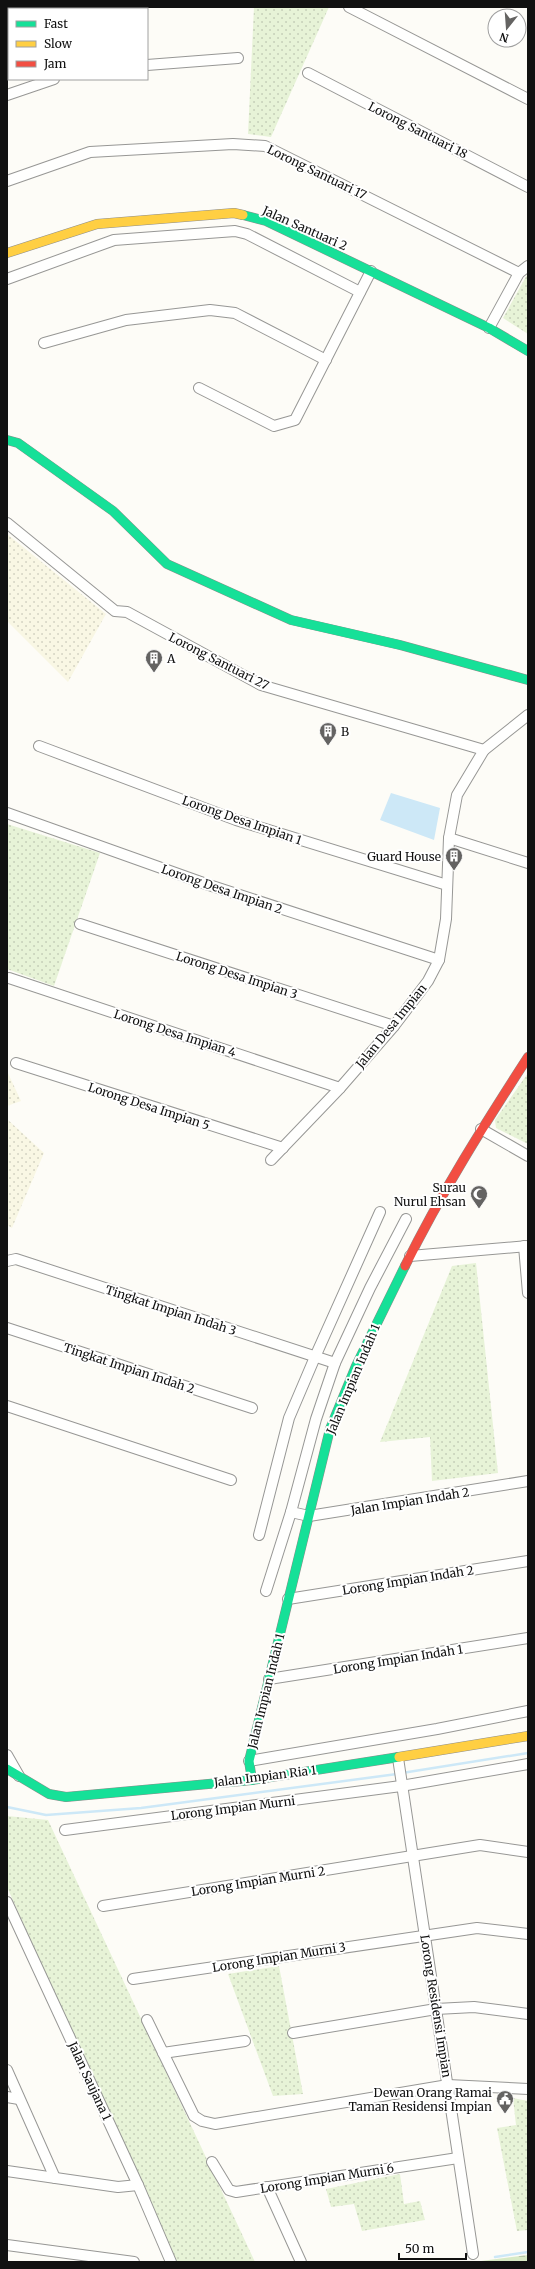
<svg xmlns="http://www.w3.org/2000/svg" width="535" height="2269" viewBox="0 0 535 2269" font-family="Merriweather,serif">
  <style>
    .farmland { fill: url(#farmland-dots) }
    .grass { fill: url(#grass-dots) }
    .forest { fill: url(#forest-firs) }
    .water { fill: #cde8f7 }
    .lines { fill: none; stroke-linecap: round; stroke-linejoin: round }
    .stream { stroke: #cde8f7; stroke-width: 2.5 }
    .street-casing { stroke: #979795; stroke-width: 12 }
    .fast-casing { stroke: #8e8d8b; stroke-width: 10 }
    .slow-casing { stroke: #8e8d8b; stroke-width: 10 }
    .jam-casing { stroke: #8e8d8b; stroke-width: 10 }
    .street { stroke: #fffffe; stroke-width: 10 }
    .fast { stroke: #16e098; stroke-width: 9 }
    .slow { stroke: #ffcf43; stroke-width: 9 }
    .jam { stroke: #f24e42; stroke-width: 9 }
    .labels { text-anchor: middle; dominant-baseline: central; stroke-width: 4; stroke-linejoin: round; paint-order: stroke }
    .street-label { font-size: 12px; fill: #111; stroke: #fff }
    .poi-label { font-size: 12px; fill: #111; stroke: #fff; text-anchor: end }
  </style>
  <defs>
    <pattern id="farmland-dots" width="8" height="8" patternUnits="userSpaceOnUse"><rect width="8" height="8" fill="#f9f7e4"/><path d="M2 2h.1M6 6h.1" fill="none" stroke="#d4d3c3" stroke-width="1.8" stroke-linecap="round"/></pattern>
    <pattern id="grass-dots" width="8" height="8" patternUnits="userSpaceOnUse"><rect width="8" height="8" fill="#e7f3d7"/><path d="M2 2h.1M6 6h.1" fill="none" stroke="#c5cfb8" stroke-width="1.8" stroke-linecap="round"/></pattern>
    <pattern id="forest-firs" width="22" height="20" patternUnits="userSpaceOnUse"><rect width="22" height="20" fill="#d8eac5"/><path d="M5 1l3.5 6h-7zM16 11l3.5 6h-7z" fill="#b8c8a8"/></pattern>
  </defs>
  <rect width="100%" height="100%" fill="#fdfcf7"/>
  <g class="farmland">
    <path d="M7,534l99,80 -38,68 -61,-61z"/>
    <path d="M7,1071l14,30 -14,5z"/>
    <path d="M7,1119l37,34 -32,75 -5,-3z"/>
  </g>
  <g class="grass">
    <path d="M254,7h75l-58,130 -23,-3z"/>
    <path d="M528,273v61l-25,-16z"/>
    <path d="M7,824l93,29 -46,133 -47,-17z"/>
    <path d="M528,1073v71l-32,-16 -1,-8z"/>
    <path d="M476,1263l22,210 -66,8 -2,-44 -50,5 72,-176z"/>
    <path d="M7,1816l41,4 207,442h-80l-168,-375z"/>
    <path d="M279,1966l24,128 -30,2 -45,-122z"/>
    <path d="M513,2098l15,3v129l-11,1 -20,-103 19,-3z"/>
    <path d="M400,2174l4,30 16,-3 5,19 -63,11 -8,-27 -23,3 -5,-18z"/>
  </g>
  <path class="forest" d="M528,2255v7h-50l3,-1z"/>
  <path class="water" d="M391,793l49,15 -6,32 -54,-20z"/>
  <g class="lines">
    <g class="stream">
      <path d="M402,1773l126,-20"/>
      <path d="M7,1807l39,8 95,-7 256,-34"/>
      <path d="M495,2257l33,-5"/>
    </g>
    <g class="street-casing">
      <g id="street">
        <path d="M349,7l179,92"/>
        <path d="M7,9l5,-2"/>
        <path d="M147,65l91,-7"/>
        <path d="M308,73l220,114"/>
        <path d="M7,95l47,-16"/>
        <path d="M7,181l83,-29 143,-8 32,2 254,127"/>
        <path d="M7,279l107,-39 121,-9 12,3 113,58"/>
        <path d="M489,328l30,-55 9,-7"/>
        <path d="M44,343l82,-23 84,-10 25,3 91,47"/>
        <path d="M199,388l75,38 21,-6 76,-149"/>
        <path d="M7,523l108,88 12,1 134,73 223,65"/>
        <path d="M39,746l197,74 211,65"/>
        <path d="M7,813l202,72 230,75"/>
        <path d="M449,838l79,25"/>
        <path d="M80,924l314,102"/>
        <path d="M9,978l331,110"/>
        <path d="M16,1063l267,85"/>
        <path d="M481,1129l47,27"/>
        <path d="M271,1160l69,-72 54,-62 34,-45 11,-21 7,-41 3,-81 8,-43 27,-45 44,-35"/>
        <path d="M524,1246l4,47"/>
        <path d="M410,1256l118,-10"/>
        <path d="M7,1261l9,-2 319,104"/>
        <path d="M7,1328l245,80"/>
        <path d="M7,1406l224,74"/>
        <path d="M291,1512l18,4 219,-35"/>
        <path d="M259,1535l30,-117 26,-61 65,-145"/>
        <path d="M266,1591l25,-79 25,-93 19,-56 35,-75 36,-69"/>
        <path d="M288,1599l240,-38"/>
        <path d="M269,1679l259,-41"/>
        <path d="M7,1755l12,21"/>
        <path d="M398,1758l75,496"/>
        <path d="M249,1761l188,-32 91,-18"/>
        <path d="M65,1830l336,-44 127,-22"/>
        <path d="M7,1902l131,283 33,77"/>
        <path d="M103,1906l377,-61 48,7"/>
        <path d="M133,1979l344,-51 51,6"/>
        <path d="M147,2020l47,96 8,5 13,3 233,-39 80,4"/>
        <path d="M293,2033l143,-24 38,-2 54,7"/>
        <path d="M163,2053l82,-12"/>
        <path d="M7,2070l48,108"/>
        <path d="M7,2097l12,2"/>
        <path d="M212,2162l17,28 7,2 222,-34"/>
        <path d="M7,2171l111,16 20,-2"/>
        <path d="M267,2187l34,75"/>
        <path d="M7,2245l127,17"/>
      </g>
    </g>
    <g class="fast-casing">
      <g id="fast">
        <path d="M243,215l23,6 223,107 39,23"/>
        <path d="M7,440l11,3 95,68 54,53 124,56 109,25 128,35"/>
        <path d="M7,1769l42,25 17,3 186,-17 147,-23"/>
        <path d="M252,1780l-3,-19 81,-332 26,-63 49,-100"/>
      </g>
    </g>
    <g class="slow-casing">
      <g id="slow">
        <path d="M7,253l90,-29 137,-11 9,2"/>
        <path d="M399,1757l129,-21"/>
      </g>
    </g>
    <g class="jam-casing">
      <path id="jam" d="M405,1266c36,-73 79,-141 123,-209"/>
    </g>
    <use href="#street" class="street"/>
    <use href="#fast" class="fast"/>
    <use href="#slow" class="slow"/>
    <use href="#jam" class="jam"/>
  </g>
  <defs>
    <g id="building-pin" transform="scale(0.9)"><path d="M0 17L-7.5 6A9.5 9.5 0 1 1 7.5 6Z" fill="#646362" stroke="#fff"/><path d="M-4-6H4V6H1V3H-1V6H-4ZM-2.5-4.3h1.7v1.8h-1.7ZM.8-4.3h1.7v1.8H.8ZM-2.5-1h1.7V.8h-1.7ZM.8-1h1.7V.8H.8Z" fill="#fff"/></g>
    <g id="mosque-pin" transform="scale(0.9)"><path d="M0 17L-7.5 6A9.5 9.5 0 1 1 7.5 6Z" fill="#646362" stroke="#fff"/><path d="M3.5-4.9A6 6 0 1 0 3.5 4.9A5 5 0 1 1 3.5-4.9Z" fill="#fff"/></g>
    <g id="civic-pin" transform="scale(0.9)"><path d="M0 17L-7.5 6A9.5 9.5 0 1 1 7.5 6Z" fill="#646362" stroke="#fff"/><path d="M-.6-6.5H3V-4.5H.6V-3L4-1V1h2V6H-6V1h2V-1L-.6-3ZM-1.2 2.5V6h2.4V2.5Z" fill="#fff"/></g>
  </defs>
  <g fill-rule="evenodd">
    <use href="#building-pin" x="154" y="658"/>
    <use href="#building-pin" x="328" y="731"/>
    <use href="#building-pin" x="454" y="856"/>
    <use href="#mosque-pin" x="479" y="1194"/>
    <use href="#civic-pin" x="505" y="2099"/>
  </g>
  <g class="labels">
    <g class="street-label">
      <text transform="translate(418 130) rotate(27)">Lorong Santuari 18</text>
      <text transform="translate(317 172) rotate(26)">Lorong Santuari 17</text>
      <text transform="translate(305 228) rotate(24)">Jalan Santuari 2</text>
      <text transform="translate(219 661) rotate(27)">Lorong Santuari 27</text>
      <text transform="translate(242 820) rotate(19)">Lorong Desa Impian 1</text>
      <text transform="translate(222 889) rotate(19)">Lorong Desa Impian 2</text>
      <text transform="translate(237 975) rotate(18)">Lorong Desa Impian 3</text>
      <text transform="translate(391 1026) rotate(-51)">Jalan Desa Impian</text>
      <text transform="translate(175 1033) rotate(18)">Lorong Desa Impian 4</text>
      <text transform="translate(149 1106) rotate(18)">Lorong Desa Impian 5</text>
      <text transform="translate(171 1310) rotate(18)">Tingkat Impian Indah 3</text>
      <text transform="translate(129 1368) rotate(18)">Tingkat Impian Indah 2</text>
      <text transform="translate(353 1379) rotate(-67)">Jalan Impian Indah 1</text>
      <text transform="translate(410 1501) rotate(-9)">Jalan Impian Indah 2</text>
      <text transform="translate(408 1580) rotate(-9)">Lorong Impian Indah 2</text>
      <text transform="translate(398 1659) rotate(-9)">Lorong Impian Indah 1</text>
      <text transform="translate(266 1691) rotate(-76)">Jalan Impian Indah 1</text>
      <text transform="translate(265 1776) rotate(-7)">Jalan Impian Ria 1</text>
      <text transform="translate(233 1808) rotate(-7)">Lorong Impian Murni</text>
      <text transform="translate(258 1881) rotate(-9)">Lorong Impian Murni 2</text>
      <text transform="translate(279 1957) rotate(-9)">Lorong Impian Murni 3</text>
      <text transform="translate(436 2006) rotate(81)">Lorong Residensi Impian</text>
      <text transform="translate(90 2081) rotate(65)">Jalan Saujana 1</text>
      <text transform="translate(327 2178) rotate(-9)">Lorong Impian Murni 6</text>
    </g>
    <g class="poi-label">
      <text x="167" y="658" text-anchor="start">A</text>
      <text x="341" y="731" text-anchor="start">B</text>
      <text x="441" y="856">Guard House</text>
      <text x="466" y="1187">Surau<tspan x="466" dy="14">Nurul Ehsan</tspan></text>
      <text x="492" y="2092">Dewan Orang Ramai<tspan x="492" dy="14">Taman Residensi Impian</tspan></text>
    </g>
  </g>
  <rect width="535" height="2269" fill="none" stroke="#111111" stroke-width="16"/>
  <rect x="8" y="8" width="140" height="72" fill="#ffffff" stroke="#a0a0a0"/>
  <rect x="16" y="21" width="20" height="6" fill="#16e098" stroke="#a0a0a0"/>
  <text x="44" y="28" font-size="12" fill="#111111">Fast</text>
  <rect x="16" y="41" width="20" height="6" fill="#ffcf43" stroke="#a0a0a0"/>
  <text x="44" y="48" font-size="12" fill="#111111">Slow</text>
  <rect x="16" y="61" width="20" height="6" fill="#f24e42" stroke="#a0a0a0"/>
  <text x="44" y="68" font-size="12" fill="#111111">Jam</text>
  <g transform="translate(507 28) rotate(197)"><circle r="19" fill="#ffffff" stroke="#a0a0a0"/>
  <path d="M0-3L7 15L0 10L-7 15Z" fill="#646362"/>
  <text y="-6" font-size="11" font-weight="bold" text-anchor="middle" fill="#111111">N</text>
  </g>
  <path d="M399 2253v6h67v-6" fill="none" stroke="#111111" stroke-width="2"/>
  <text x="405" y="2253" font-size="12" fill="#111111" stroke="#ffffff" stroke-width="3" paint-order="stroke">50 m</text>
</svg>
